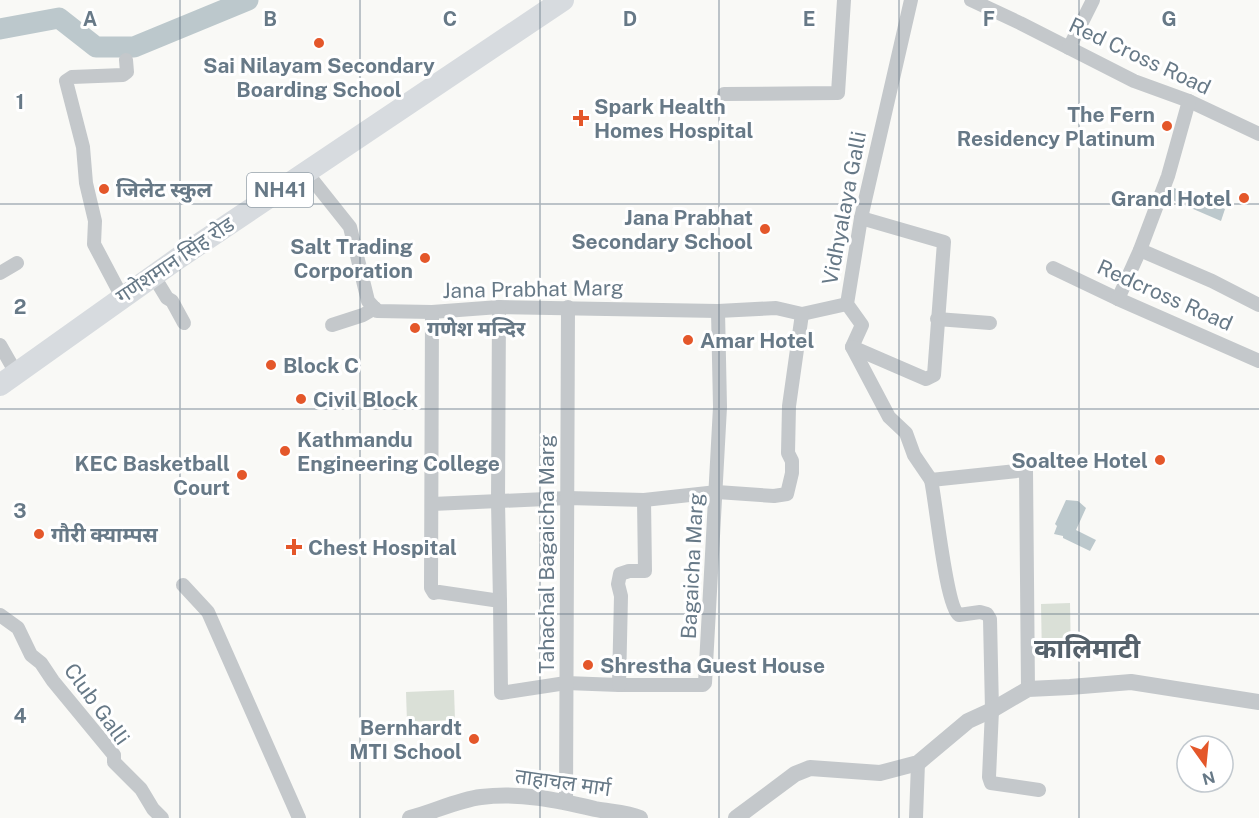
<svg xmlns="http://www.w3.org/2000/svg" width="1259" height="818" viewBox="0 0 1259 818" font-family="'Public Sans','Noto Sans Devanagari',sans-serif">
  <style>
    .green { fill: #dae0d7 }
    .water { fill: #bcc8cc }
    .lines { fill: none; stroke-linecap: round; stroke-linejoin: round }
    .river { stroke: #bcc8cc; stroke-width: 21 }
    .minor { stroke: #c4c8cb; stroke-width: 14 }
    .tertiary { stroke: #c4c8cb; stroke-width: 16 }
    .trunk { stroke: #d7dbdf; stroke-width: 22 }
    .grid { fill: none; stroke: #677987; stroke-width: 1.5; stroke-opacity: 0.55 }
    .poi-dot { fill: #e4572a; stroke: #fff; stroke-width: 2 }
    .labels { text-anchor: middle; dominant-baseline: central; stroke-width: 6; stroke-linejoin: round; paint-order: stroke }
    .shield { fill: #fff; stroke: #95a1ab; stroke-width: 1.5 }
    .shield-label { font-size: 20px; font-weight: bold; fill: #677987 }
    .street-label { font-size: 21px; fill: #677987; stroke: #fff }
    .poi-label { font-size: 21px; font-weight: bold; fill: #677987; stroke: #fff; text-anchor: start }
    .district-label { font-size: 27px; font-weight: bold; fill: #56626c; stroke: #fff }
    .grid-label { font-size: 20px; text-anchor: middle; font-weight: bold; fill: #677987; stroke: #fff; stroke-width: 6; stroke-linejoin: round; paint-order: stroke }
  </style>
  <rect width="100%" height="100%" fill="#f9f9f6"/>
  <g class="green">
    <path d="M1070,603l1,56h-29l-1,-55z"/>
    <path d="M454,690l1,30 -48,2 -1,-30z"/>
  </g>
  <g class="water">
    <path d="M1174,188l51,21 -4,12 -51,-22z"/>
    <path d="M1066,500l12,1 8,7 -10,22 20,10 -6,11 -27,-13v-2l-9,-2 3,-8 -2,-2z"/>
  </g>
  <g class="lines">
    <path class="river" d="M0,29l59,-11 37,29h38l114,-47"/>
    <g class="minor">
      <path d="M911,0l-50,218 -14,86 15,21 -10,22 37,70 17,16 8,22 17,25 95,-10 2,219"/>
      <path d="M971,0l49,23 114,58 55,20 70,33"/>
      <path d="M1069,48l24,-48"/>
      <path d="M724,94l114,-1 6,-93"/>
      <path d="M307,173l43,54 18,74 9,10 55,1 67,-5 219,4 58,-3 26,6 45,-10"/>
      <path d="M1140,250l72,31 47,24"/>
      <path d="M1053,268l65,31 141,62"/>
      <path d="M0,273l17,-10"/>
      <path d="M153,275l14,23 5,3 12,22"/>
      <path d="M122,297l-28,-53 1,-23 -9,-38 -3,-36 -17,-66 6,-4 51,-2 4,-3 -1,-12"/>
      <path d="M1118,299l22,-49 28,-74 21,-75"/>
      <path d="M499,307l-1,195 2,99"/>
      <path d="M432,312l-1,276 3,5 5,-1 61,9 1,92 65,-10 53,2h84l2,-2 15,-276 -2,-96"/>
      <path d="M937,319l53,4"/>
      <path d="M332,325l31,-10 12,-7"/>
      <path d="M0,345l16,28"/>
      <path d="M852,347l74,32 8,-4 10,-133 -83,-24"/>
      <path d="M931,480c5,22 15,127 28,135l21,-3 7,2 3,5 2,91 -3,67 2,6 48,7"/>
      <path d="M432,504l136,-6 76,2 73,-8 57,4 13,-2 5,-21v-12l-4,-8 1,-47 13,-92"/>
      <path d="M183,585l25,27 91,206"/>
      <path d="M0,615l18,13 13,27 10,8 12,18 61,74v7l27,27 12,20 9,9"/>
      <path d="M619,685l2,-89 -3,-12 2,-10 9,-3h16l-1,-71"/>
      <path d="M566,801l2,-494"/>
      <path d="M916,818l2,-55"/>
    </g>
    <g class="tertiary">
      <path d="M410,818c24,-6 47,-18 71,-21 39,-5 76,3 114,12 15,3 32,3 45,9"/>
      <path d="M736,818l59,-44 15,-6 70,5 38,-10 50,-42 24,-11 36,-21 42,-2 61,-5 128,20"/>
    </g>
    <path class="trunk" d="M0,385l177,-126 386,-259"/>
  </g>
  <path class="grid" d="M180,0v818M360,0v818M540,0v818M719,0v818M899,0v818M1079,0v818M0,204h1259M0,409h1259M0,614h1259"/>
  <g class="poi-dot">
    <circle cx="319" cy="43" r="6"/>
    <path d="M578 109h6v6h6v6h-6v6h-6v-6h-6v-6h6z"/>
    <circle cx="1167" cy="126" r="6"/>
    <circle cx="104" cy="189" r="6"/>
    <circle cx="1244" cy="198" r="6"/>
    <circle cx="765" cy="229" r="6"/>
    <circle cx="425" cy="258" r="6"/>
    <circle cx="415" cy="328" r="6"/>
    <circle cx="688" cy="340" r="6"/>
    <circle cx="271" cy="365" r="6"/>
    <circle cx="301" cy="399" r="6"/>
    <circle cx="285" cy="451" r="6"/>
    <circle cx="1160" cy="460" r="6"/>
    <circle cx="242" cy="475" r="6"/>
    <circle cx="39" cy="534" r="6"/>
    <path d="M291 538h6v6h6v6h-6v6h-6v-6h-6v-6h6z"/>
    <circle cx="588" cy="665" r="6"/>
    <circle cx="474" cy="739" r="6"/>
  </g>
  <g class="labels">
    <rect class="shield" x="247" y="173" width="66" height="34" rx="4.5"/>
    <g class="shield-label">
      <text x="280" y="190">NH41</text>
    </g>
    <g class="street-label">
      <text transform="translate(1140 56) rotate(25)">Red Cross Road</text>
      <text transform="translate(844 208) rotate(-79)">Vidhyalaya Galli</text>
      <text transform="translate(175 260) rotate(-34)">गणेशमान सिंह रोड</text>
      <text transform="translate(533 289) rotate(-1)">Jana Prabhat Marg</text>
      <text transform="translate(1165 295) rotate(24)">Redcross Road</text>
      <text transform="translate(546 554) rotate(-90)">Tahachal Bagaicha Marg</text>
      <text transform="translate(692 566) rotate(-87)">Bagaicha Marg</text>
      <text transform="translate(97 704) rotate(54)">Club Galli</text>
      <text transform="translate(563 782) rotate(8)">ताहाचल मार्ग</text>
    </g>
    <g class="poi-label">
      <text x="319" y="65" text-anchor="middle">Sai Nilayam Secondary<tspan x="319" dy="24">Boarding School</tspan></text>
      <text x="594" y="106">Spark Health<tspan x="594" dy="24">Homes Hospital</tspan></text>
      <text x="1155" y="114" text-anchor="end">The Fern<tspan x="1155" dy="24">Residency Platinum</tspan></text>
      <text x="116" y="189">जिलेट स्कुल</text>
      <text x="1232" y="198" text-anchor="end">Grand Hotel</text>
      <text x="753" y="217" text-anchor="end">Jana Prabhat<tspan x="753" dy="24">Secondary School</tspan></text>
      <text x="413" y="246" text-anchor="end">Salt Trading<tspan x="413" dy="24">Corporation</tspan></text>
      <text x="427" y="328">गणेश मन्दिर</text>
      <text x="700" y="340">Amar Hotel</text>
      <text x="283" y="365">Block C</text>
      <text x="313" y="399">Civil Block</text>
      <text x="297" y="439">Kathmandu<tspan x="297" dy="24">Engineering College</tspan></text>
      <text x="1148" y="460" text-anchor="end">Soaltee Hotel</text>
      <text x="230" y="463" text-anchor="end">KEC Basketball<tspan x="230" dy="24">Court</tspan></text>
      <text x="51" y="534">गौरी क्याम्पस</text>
      <text x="308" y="547">Chest Hospital</text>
      <text x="600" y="665">Shrestha Guest House</text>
      <text x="462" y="727" text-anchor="end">Bernhardt<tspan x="462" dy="24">MTI School</tspan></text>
    </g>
    <g class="district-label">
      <text x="1087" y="648">कालिमाटी</text>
    </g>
  </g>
  <g class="grid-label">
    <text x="90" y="26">A</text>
    <text x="270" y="26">B</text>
    <text x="450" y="26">C</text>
    <text x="630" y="26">D</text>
    <text x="809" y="26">E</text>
    <text x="989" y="26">F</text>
    <text x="1169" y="26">G</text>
    <text x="20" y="109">1</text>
    <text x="20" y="314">2</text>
    <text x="20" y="518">3</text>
    <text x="20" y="723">4</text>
  </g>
  <g transform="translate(1205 764) rotate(165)"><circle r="28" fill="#ffffff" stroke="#c2c9cf" stroke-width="1.5"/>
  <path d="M0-4.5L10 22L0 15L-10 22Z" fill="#e4572a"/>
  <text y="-9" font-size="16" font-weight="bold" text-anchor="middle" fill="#677987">N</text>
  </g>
</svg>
